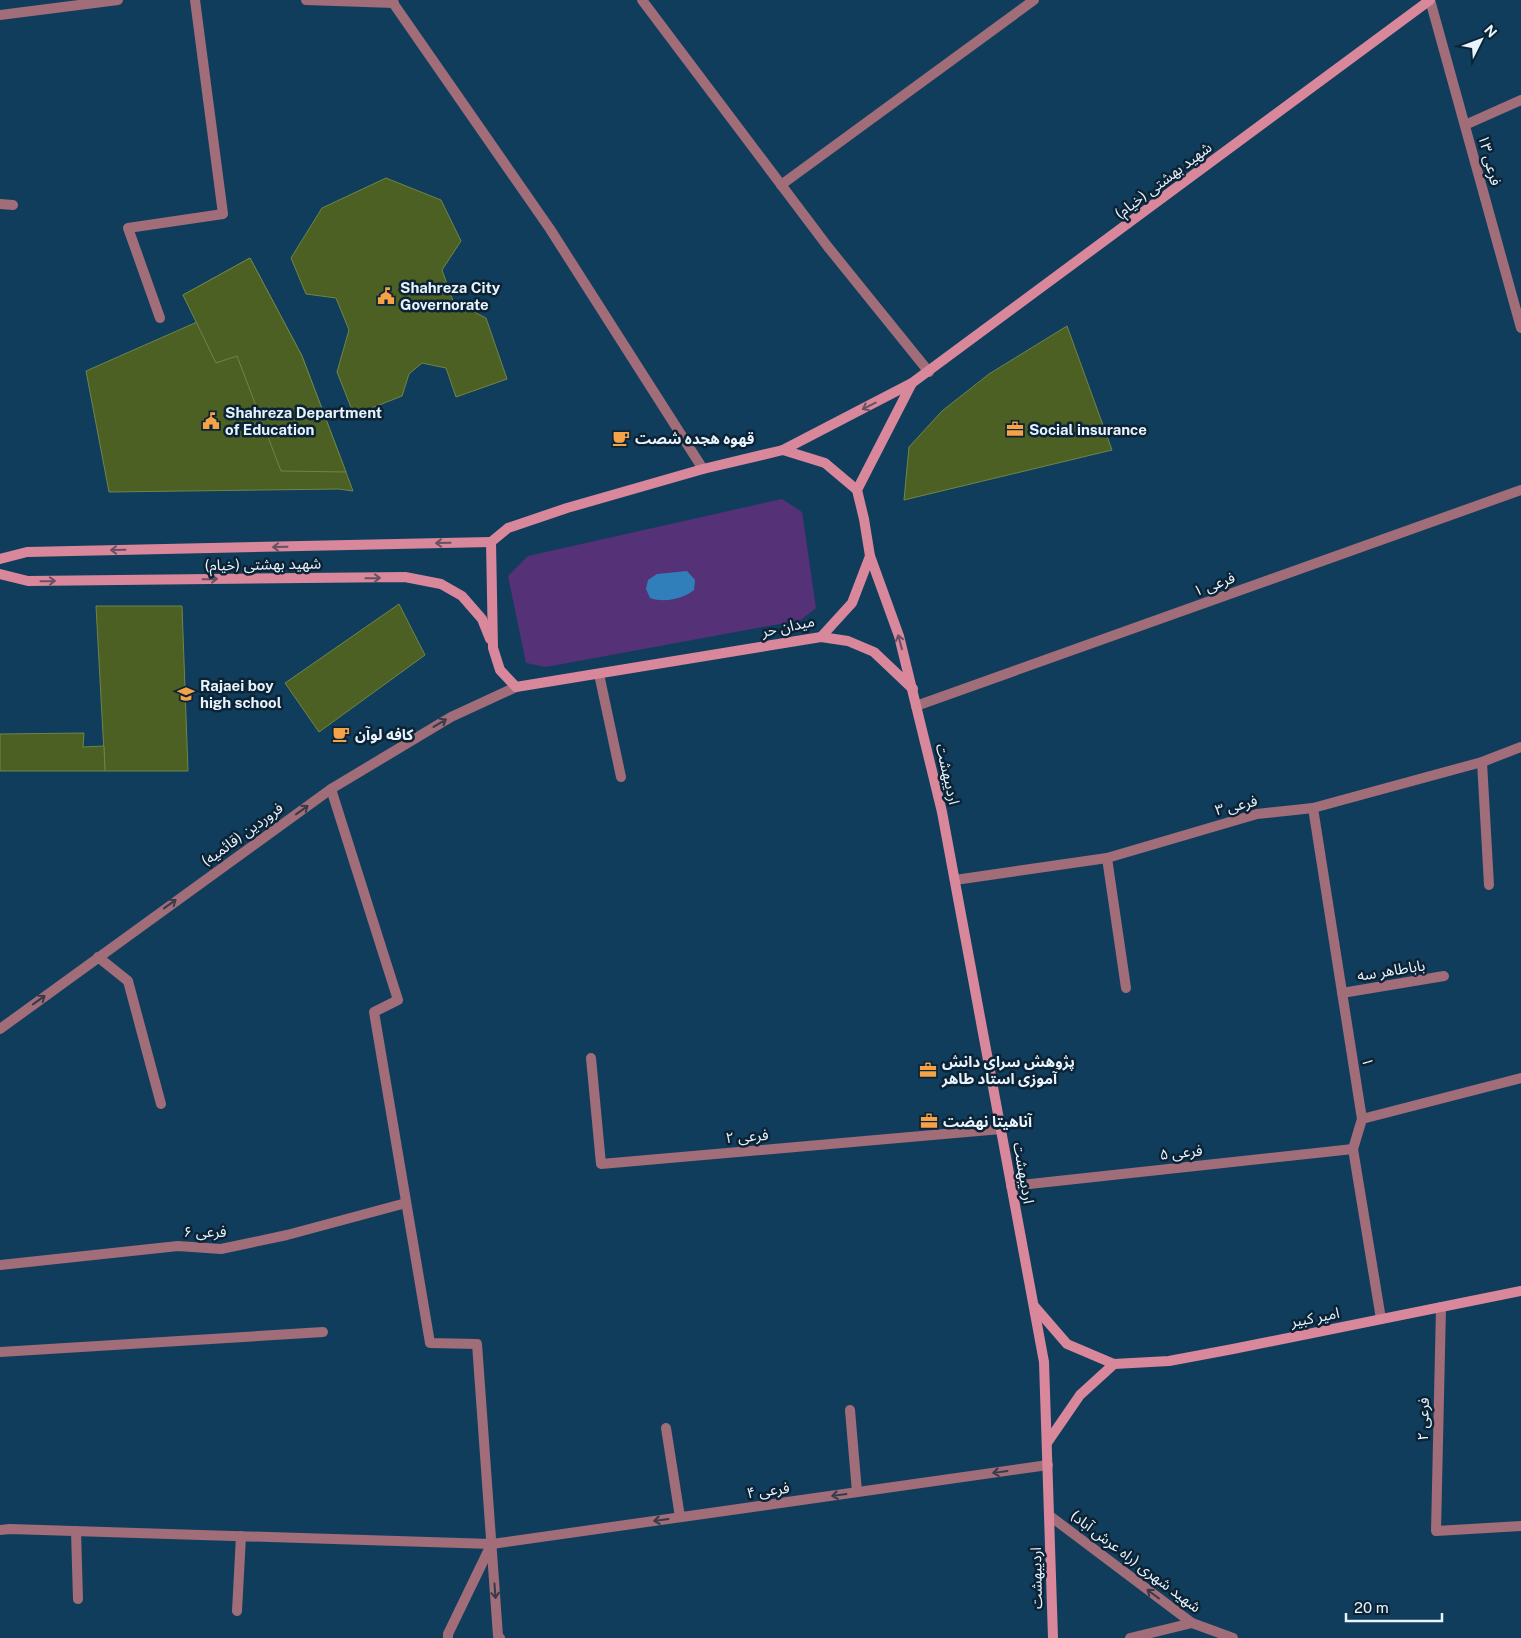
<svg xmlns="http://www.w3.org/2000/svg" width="1521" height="1638" viewBox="0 0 1521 1638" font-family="'Public Sans','Noto Sans Arabic',sans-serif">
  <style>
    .green { fill: #553177 }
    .water { fill: #317fba }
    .building { fill: #4c6023; stroke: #6f8547 }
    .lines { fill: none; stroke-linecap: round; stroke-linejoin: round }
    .service { stroke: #a06d78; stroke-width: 10 }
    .minor { stroke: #a06d78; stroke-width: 10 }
    .tertiary { stroke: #a06d78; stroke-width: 10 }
    .secondary { stroke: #d8889a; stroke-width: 10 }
    .oneway { stroke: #675062 }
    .oneway2 { stroke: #383949 }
    .labels { text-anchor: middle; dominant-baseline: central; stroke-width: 5; stroke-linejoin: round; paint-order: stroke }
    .street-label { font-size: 15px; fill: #e7f3fd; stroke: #0b2335 }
    .poi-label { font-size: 15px; font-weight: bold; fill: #e7f3fd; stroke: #0b2335; text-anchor: start }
  </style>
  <rect width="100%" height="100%" fill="#113d5d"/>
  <path class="green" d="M782,499l20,13 14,96 -15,12 -255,47 -20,-4 -18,-87 20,-20z"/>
  <path class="water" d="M687,571l8,9 -1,10c-11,9 -30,13 -44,8l-4,-9 2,-9 9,-6z"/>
  <g class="building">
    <path d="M386,178l55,22 20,41 -19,29 11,31 33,17 21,61 -51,18 -10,-29 -24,-5 -13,11 -7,22 -48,19 -17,-43 12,-42 -13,-32 -30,-4 -15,-36 31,-50z"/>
    <path d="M250,258l52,98 51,135 -14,-2 -230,3 -23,-121 111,-49 -14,-27z"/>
    <path d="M250,258l52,98 44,116 -65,-1 -44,-115 -21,7 -33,-68z"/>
    <path d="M1067,326l45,124 -208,50 5,-53 33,-36 47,-37z"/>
    <path d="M399,604l26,51 -106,77 -34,-49z"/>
    <path d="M96,606h86l6,165h-83z"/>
    <path d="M84,733l-1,14 21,-1 1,25h-105v-37z"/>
  </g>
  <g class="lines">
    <g class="service">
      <path d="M642,0l186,247 101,125"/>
      <path d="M781,185l253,-185"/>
    </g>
    <g class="minor">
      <path d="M306,0l88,3"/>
      <path d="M391,0l159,229 153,240"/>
      <path d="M1430,0l91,328"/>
      <path d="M0,15l118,-15"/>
      <path d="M1465,125l56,-25"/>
      <path d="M0,204l13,1"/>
      <path d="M160,318l-32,-90 95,-14 -28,-214"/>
      <path d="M599,674l22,103"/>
      <path d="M916,706l605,-216"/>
      <path d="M1482,762l7,123"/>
      <path d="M331,789l67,211 -24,12 56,331 47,1 21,292 2,2"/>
      <path d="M1313,808l49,311 -9,30 28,170"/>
      <path d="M1107,858l19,130"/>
      <path d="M955,880l152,-22 150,-44 56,-6 169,-46 39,-15"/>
      <path d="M98,957l30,24 33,123"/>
      <path d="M1342,993l102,-17"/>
      <path d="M591,1058l10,106 400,-35"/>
      <path d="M1362,1119l159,-41"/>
      <path d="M1011,1186l342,-37"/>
      <path d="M0,1265l178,-19 43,3 66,-14 119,-32"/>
      <path d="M1441,1307l-5,224 85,-5"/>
      <path d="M0,1352l323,-20"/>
      <path d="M850,1410l7,82"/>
      <path d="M666,1428l14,89"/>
      <path d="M0,1530l10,-1 482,15 556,-79"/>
      <path d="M76,1531l2,68"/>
      <path d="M237,1611l4,-75"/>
      <path d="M448,1638v-4l43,-89"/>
    </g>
    <g class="tertiary">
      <path d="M0,1029l331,-240 120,-72 65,-30"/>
      <path d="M1050,1516l142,107 41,15"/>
      <path d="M1130,1638l62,-15"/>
    </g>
    <g class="secondary">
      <path d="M783,450l42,13 32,27 7,29 6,37 -18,47 -31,34 -305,50 -16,-17 -7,-22 -2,-106 17,-14 59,-20 136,-39z"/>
      <path d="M783,450l129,-67 518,-383"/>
      <path d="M857,490l55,-107"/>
      <path d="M870,556l29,80 43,176 102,550 9,276"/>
      <path d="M0,559l27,-7 464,-10"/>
      <path d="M0,574l28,7 377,-4 36,7 21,12 20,23 8,20"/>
      <path d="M821,637l27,4 26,11 39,37"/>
      <path d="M1035,1307l32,37 47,20 -34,31 -33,48"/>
      <path d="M1114,1364l55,-3 64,-12 288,-58"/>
    </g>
  </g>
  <defs><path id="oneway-shaft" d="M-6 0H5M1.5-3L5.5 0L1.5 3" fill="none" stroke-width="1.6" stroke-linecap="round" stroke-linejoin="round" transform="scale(1.25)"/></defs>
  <g class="oneway">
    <use href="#oneway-shaft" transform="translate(869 406) rotate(153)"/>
    <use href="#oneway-shaft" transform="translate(443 543) rotate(179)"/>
    <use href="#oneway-shaft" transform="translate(280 547) rotate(179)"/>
    <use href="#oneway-shaft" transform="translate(118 550) rotate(179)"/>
    <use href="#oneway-shaft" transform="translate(373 578) rotate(-1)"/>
    <use href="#oneway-shaft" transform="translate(210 579) rotate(-1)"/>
    <use href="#oneway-shaft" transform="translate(48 581) rotate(-1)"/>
    <use href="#oneway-shaft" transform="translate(900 642) rotate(-105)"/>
  </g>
  <g class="oneway2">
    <use href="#oneway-shaft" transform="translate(440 723) rotate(-31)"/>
    <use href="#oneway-shaft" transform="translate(302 810) rotate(-36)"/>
    <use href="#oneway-shaft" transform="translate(170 904) rotate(-36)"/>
    <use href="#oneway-shaft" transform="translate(39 1000) rotate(-36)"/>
    <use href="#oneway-shaft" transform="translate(1000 1472) rotate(172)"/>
    <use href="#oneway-shaft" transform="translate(839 1495) rotate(172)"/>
    <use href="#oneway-shaft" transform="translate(661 1520) rotate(172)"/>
    <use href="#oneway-shaft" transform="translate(495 1591) rotate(86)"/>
    <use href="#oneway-shaft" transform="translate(1153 1594) rotate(-143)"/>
  </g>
  <defs>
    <g id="civic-bare" transform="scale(1.35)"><path d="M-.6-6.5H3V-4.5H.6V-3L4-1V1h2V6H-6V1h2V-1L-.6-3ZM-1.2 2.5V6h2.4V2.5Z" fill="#f6a247" stroke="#0b2335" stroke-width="2.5" paint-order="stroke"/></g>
    <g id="office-bare" transform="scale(1.35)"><path d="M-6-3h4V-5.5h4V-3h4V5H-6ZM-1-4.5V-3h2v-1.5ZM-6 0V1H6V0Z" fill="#f6a247" stroke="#0b2335" stroke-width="2.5" paint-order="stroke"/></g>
    <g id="cafe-bare" transform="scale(1.35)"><path d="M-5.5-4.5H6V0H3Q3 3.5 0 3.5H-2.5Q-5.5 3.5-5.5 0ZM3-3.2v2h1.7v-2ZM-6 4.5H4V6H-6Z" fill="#f6a247" stroke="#0b2335" stroke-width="2.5" paint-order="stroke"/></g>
    <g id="school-bare" transform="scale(1.35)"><path d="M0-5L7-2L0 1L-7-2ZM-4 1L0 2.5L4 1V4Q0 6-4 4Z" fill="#f6a247" stroke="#0b2335" stroke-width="2.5" paint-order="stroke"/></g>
  </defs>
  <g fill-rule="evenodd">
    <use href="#civic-bare" x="386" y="296"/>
    <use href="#civic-bare" x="211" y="421"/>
    <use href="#office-bare" x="1015" y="429"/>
    <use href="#cafe-bare" x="621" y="438"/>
    <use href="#school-bare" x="186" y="694"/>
    <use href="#cafe-bare" x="341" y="734"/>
    <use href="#office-bare" x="928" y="1070"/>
    <use href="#office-bare" x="929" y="1121"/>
  </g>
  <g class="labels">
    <g class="street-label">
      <text transform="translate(1490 160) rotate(75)">فرعی ۱۳</text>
      <text transform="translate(1163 180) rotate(-37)">شهید بهشتی (خیام)</text>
      <text transform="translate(263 564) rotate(-1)">شهید بهشتی (خیام)</text>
      <text transform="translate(1214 584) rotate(-20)">فرعی ۱</text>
      <text transform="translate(788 626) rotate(-12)">میدان حر</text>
      <text transform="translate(948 774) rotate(77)">اردیبهشت</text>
      <text transform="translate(1236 805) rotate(-14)">فرعی ۳</text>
      <text transform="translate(242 834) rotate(-36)">فروردین (قائمیه)</text>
      <text transform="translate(1391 970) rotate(-9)">باباطاهر سه</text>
      <text transform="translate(1368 1062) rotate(81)">۱</text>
      <text transform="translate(747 1136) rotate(-5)">فرعی ۲</text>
      <text transform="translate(1181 1152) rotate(-6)">فرعی ۵</text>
      <text transform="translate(1024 1173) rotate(80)">اردیبهشت</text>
      <text x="205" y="1231">فرعی ۶</text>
      <text transform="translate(1315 1317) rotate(-11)">امیر کبیر</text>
      <text transform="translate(1423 1419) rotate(-89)">فرعی ۲</text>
      <text transform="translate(768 1490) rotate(-8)">فرعی ۴</text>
      <text transform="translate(1136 1561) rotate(37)">شهید شهری (راه عرش آباد)</text>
      <text transform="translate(1036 1578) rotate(-91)">اردیبهشت</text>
    </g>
    <g class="poi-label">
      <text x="400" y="287">Shahreza City<tspan x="400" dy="17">Governorate</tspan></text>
      <text x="225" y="412">Shahreza Department<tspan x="225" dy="17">of Education</tspan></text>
      <text x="1029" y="429">Social insurance</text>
      <text x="635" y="438">قهوه هجده شصت</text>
      <text x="200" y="685">Rajaei boy<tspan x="200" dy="17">high school</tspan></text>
      <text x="355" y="734">کافه لوآن</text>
      <text x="942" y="1061">پژوهش سرای دانش<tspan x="942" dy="17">آموزی استاد طاهر</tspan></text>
      <text x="943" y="1121">آناهیتا نهضت</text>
    </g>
  </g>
  <g transform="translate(1481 40) rotate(48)" stroke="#0b2335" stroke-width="4" paint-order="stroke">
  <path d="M0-4L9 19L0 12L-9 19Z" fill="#e7f3fd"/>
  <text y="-8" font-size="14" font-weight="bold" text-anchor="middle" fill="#e7f3fd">N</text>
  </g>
  <path d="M1346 1613v8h96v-8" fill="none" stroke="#e7f3fd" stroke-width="2.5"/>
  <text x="1354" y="1613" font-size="15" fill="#e7f3fd" stroke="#0b2335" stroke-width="4" paint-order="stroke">20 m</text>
</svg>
